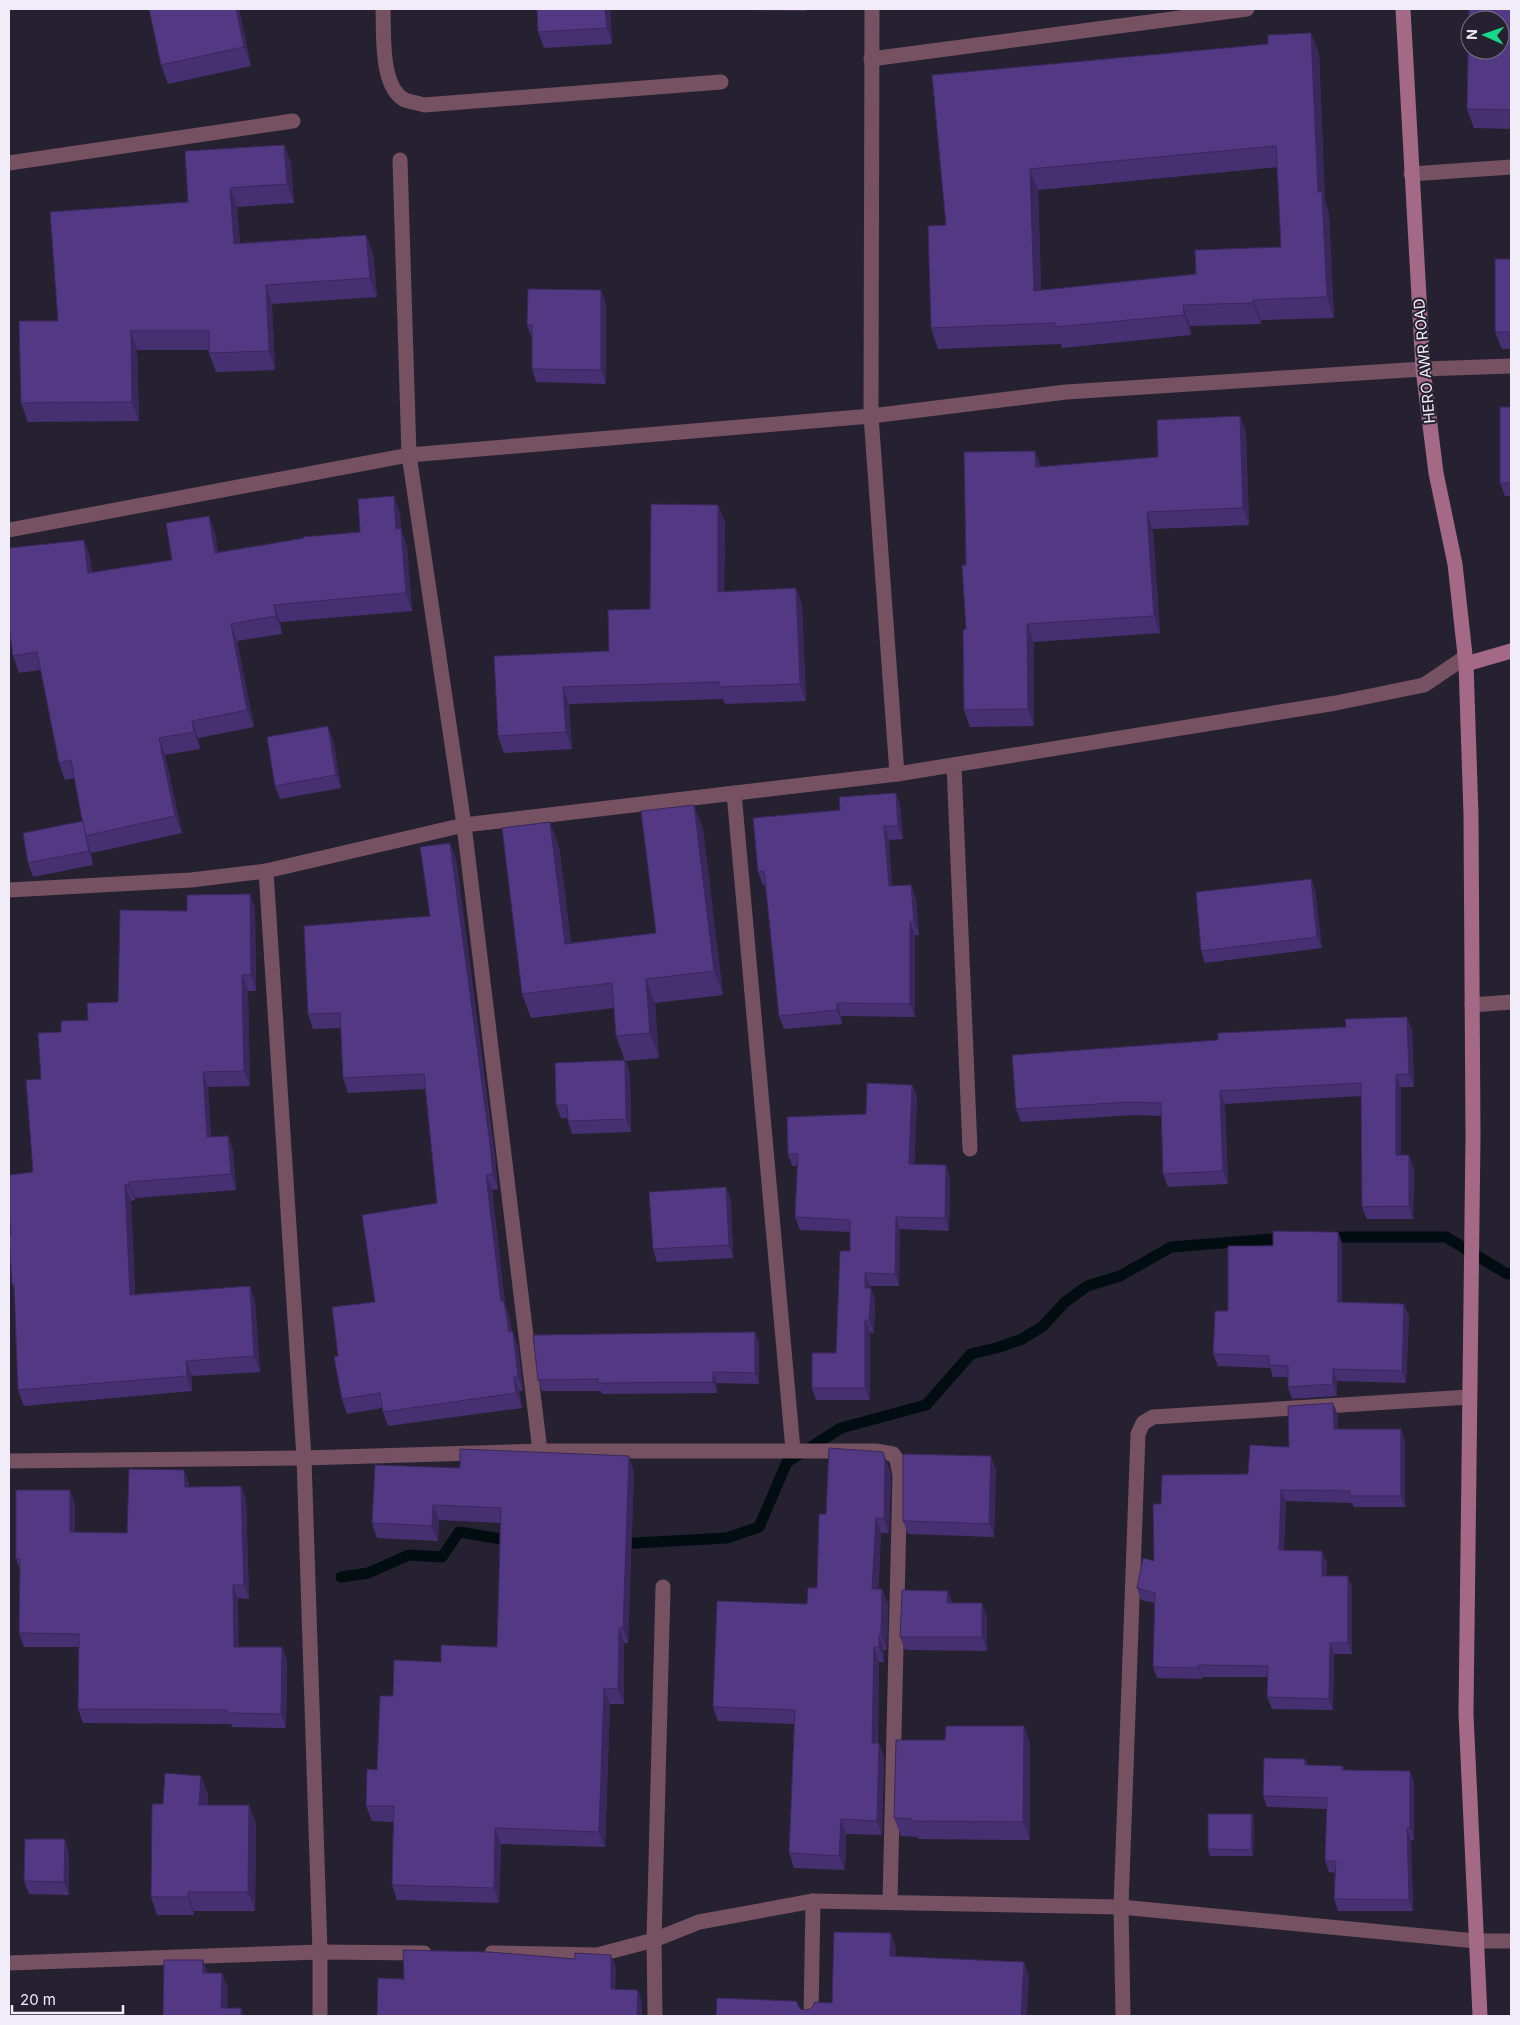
<svg xmlns="http://www.w3.org/2000/svg" width="1520" height="2025" viewBox="0 0 1520 2025" font-family="Inter,sans-serif">
  <style>
    .lines { fill: none; stroke-linecap: round; stroke-linejoin: round }
    .stream { stroke: #010d11; stroke-width: 11 }
    .street { stroke: #755162; stroke-width: 15 }
    .secondary { stroke: #a36985; stroke-width: 15 }
    .wall { fill: #473071; fill-rule: evenodd }
    .shaded-wall { fill: #3a275c }
    .building { fill: #533883; stroke: #3a275c; fill-rule: evenodd }
    .labels { text-anchor: middle; dominant-baseline: central; stroke-width: 4; stroke-linejoin: round; paint-order: stroke }
    .street-label { font-size: 15px; fill: #f0edf8; stroke: #252130 }
  </style>
  <rect width="100%" height="100%" fill="#252130"/>
  <g class="lines">
    <g class="stream">
      <path d="M1325,1237h121l61,37 4,-1"/>
      <path d="M617,1544l110,-6 32,-11 28,-65 54,-34 85,-23 45,-51 29,-7 22,-8 21,-13 21,-23 23,-17 33,-10 51,-29 115,-9"/>
      <path d="M341,1577l27,-4 41,-18 33,2 17,-25 55,9"/>
    </g>
    <g class="street">
      <path d="M383,9c1,24 -3,78 22,91 6,2 13,3 19,5l297,-23"/>
      <path d="M872,9l-1,407 26,358"/>
      <path d="M871,59l376,-50"/>
      <path d="M9,163l284,-42"/>
      <path d="M1411,174l100,-7"/>
      <path d="M9,530l400,-75 462,-39 195,-24 357,-23 88,-3"/>
      <path d="M954,765l16,384"/>
      <path d="M734,793l59,657"/>
      <path d="M266,871l198,-46 -55,-370 -9,-295"/>
      <path d="M9,890l182,-10 75,-9 38,587 16,494v64"/>
      <path d="M1472,1005l39,-3"/>
      <path d="M540,1451l-76,-626 433,-51 439,-71 88,-18 40,-27"/>
      <path d="M9,1461l295,-3 236,-7h336l17,3 4,6 3,15 -10,427"/>
      <path d="M492,1953l105,2 57,-15 45,-18 114,-21 308,6 355,34h35"/>
      <path d="M9,1963l311,-11 104,1"/>
      <path d="M655,2016l-1,-76 9,-353"/>
      <path d="M811,2016l2,-115"/>
      <path d="M1123,2016l-2,-109 17,-473 5,-11 10,-6 316,-20"/>
    </g>
    <g class="secondary">
      <path d="M1403,9l20,360 13,104 19,91 11,100 5,151 2,321 -7,578 14,302"/>
      <path d="M1466,664l45,-13"/>
    </g>
  </g>
  <g class="wall">
    <path d="M239,9l12,57 -83,18 -7,-19z"/>
    <path d="M610,9l2,35 -68,4 -6,-16z"/>
    <path d="M743,9h63v2l-63,-1z"/>
    <path d="M1511,9v120l-37,-1 -7,-19z"/>
    <path d="M1319,53l6,148 4,12 5,105 -73,2v4l-71,2 1,9 -129,13 -1,-4 -123,5 -7,-21 15,-103 -14,-150zM1277,167l4,80 -85,27 -155,16 -3,-100z"/>
    <path d="M284,145l7,18 3,40 -57,4 3,36 126,-8 7,19 4,43 -105,7 3,66 -59,2 -7,-19v-3h-72l2,71 -111,1 -7,-19 37,-82 130,-119z"/>
    <path d="M1511,259v90h-9l-7,-17z"/>
    <path d="M606,303v81l-70,-2 -4,-13v-31l-5,-13z"/>
    <path d="M1511,407v89h-6l-5,-13z"/>
    <path d="M1240,416l6,17 3,92 -96,4 7,104 -126,9v84l-64,1 -6,-17 2,-81v-64l75,-98 117,-10z"/>
    <path d="M718,505l7,17 -1,69 72,-3 6,17 4,96 -81,3 -2,-5 -154,5 3,45 -68,4 -6,-17 111,-85 41,-42z"/>
    <path d="M400,513l1,16 6,17 5,65 -132,11 2,12 -45,7 17,86 -56,11 2,11 -35,6 17,78 -90,20 -1,-1 2,13 -60,12 -5,-14 55,-42 -9,-43 -9,2 -6,-17 -18,-93 -22,3 -6,-17 71,-116 6,17 2,15 80,-12 43,-27 3,19 142,-20z"/>
    <path d="M333,739l8,49 -61,11 -5,-13z"/>
    <path d="M896,793l4,13 3,33 -14,1 3,46 24,12 3,37h-4v82l-74,-1 1,8 -58,5 -5,-13 -13,-131h-3l-5,-13 82,-62z"/>
    <path d="M703,829l20,166 -68,8 4,55 -34,3 -9,-25 -2,-28 -83,10 -9,-24 37,-148 12,97 85,-10z"/>
    <path d="M456,858l39,300 3,31 -6,1 13,114 4,12 3,16 6,15 5,44h-4l3,17 -134,18 -5,-14 -1,-4 -35,6 -5,-15 -4,-43 37,-54 62,-99 -12,-114 -77,4 -5,-15 -2,-50 -28,1 -5,-15 122,-98z"/>
    <path d="M1311,879l4,11 7,58 -117,15 -4,-12z"/>
    <path d="M250,894l5,15 1,82h-8l2,95 -42,1 3,50 17,-1 5,15 3,39 -101,8v2l-4,1 4,93 115,-8 5,16 5,70 -68,4v15l-168,15 -6,-16 -4,-101 -2,-5 -1,-49 22,-63 8,-93 20,-47 27,-12 30,-18 69,-91z"/>
    <path d="M1412,1030l2,57h-13v68l13,13 -1,51h-46l-5,-12 -1,-111 -136,8 3,80 -60,3 -5,-13 -2,-58 -26,-1 -114,7 -5,-13z"/>
    <path d="M625,1060l5,13 1,59 -59,2 -4,-13v-3h-7l-5,-13z"/>
    <path d="M912,1085l5,12 -3,67 36,13 -1,54 -49,-2 -1,57h-29v2l5,12 -1,33 -4,-1v68h-54l-4,-12 24,-35 14,-102v-19l-50,-2 -5,-13 2,-51h-5l-4,-12 78,-40z"/>
    <path d="M731,1200l2,58 -76,4 -4,-13z"/>
    <path d="M1338,1232l4,12v58l62,2 5,12 -3,67 -69,-2v15l-45,3 -4,-12v-10h-15l-3,-9 -52,-2 -5,-12 15,-43 45,-65z"/>
    <path d="M759,1343v41l-42,-1v10l-115,1 -1,-3h-59l-4,-11z"/>
    <path d="M1338,1415v14l67,11v67h-51l-2,-4 -66,-2 -2,49 43,12 -1,14 26,11v67h-18l-1,56 -61,-1 -5,-12 1,-20h-66v2l-45,-1 -4,-11 2,-64 -14,-3 -4,-12 17,-27 7,-57 87,-30z"/>
    <path d="M889,1467l2,9 -2,57h-8l-3,56 10,14 -1,47h-3v12h-5l-1,81 6,14 -2,78 -36,-1 -1,36 -51,-2 -5,-15 5,-129 -76,-3 -5,-14 94,-103 10,-16 9,-74z"/>
    <path d="M460,1468l174,4 -6,171h-4v61h-14l-5,143 -104,-3 -2,59 -102,-3 -5,-15 1,-63 -21,-1 -6,-15 11,-36 16,-74 104,-49 3,-124 -61,-3 -1,21 -61,-3 -5,-15z"/>
    <path d="M996,1470l-2,67 -86,-3 -5,-13z"/>
    <path d="M189,1483v4l52,-1 5,14 3,99 -11,-1v49h44l5,14 -1,67 -54,-1 -1,-3 -148,-1 -5,-14 1,-62h-55l-5,-14 1,-64 -4,-10 54,-69 5,14v28l52,1z"/>
    <path d="M948,1591l4,12 35,13v35l-82,-1 -5,-13z"/>
    <path d="M1024,1726l6,18v96l-112,-1v-2l-17,-1 -7,-18 51,-78z"/>
    <path d="M1305,1759l3,6 35,1 1,4 66,1 4,11v58h-3l2,71h-75l-4,-12 1,-26 -6,-1 -4,-11 2,-52 -60,-2 -4,-11z"/>
    <path d="M208,1794l-1,11h42l7,19 -1,87h-61v4h-37l-6,-18 12,-93z"/>
    <path d="M1252,1814l2,7 -1,35h-43l-2,-7z"/>
    <path d="M69,1852v43l-40,-1 -5,-13z"/>
  </g>
  <g class="shaded-wall">
    <path d="M236,9h3l12,57 -7,-19z"/>
    <path d="M605,9h5l2,35 -5,-16z"/>
    <path d="M1311,33l8,20 6,148 4,12 5,105 -7,-21 -9,-105z"/>
    <path d="M284,145l7,18 3,40 -7,-19z"/>
    <path d="M1030,169l8,21 4,122 -8,-21z"/>
    <path d="M230,188l7,19 4,56 -7,-19z"/>
    <path d="M366,235l7,19 4,43 -7,-19z"/>
    <path d="M266,285l6,19 3,66 -6,-19z"/>
    <path d="M601,290l5,13v81l-5,-14z"/>
    <path d="M1253,300l8,20v4l-8,-21z"/>
    <path d="M1183,305l7,21 1,9 -7,-20z"/>
    <path d="M131,331l6,19 2,71 -7,-19z"/>
    <path d="M1240,416l6,17 3,92 -6,-17z"/>
    <path d="M1035,451l7,17 -6,-1z"/>
    <path d="M394,496l6,17 1,16 6,17 5,65 -6,-18 -10,-64z"/>
    <path d="M718,505l7,17 -1,87 -6,-17z"/>
    <path d="M1147,512l6,17 7,104 -6,-17z"/>
    <path d="M209,516l6,17 6,37 -6,-17z"/>
    <path d="M84,540l6,17 4,33 -6,-17z"/>
    <path d="M796,588l6,17 4,96 -6,-17z"/>
    <path d="M274,605l6,17 2,12 -6,-18z"/>
    <path d="M231,624l6,17 17,86 -7,-17z"/>
    <path d="M1027,624l7,18v84l-6,-17z"/>
    <path d="M563,687l6,17 3,45 -6,-17z"/>
    <path d="M192,721l6,17 2,11 -6,-17z"/>
    <path d="M328,726l5,13 8,49 -5,-13z"/>
    <path d="M159,738l6,17 17,78 -7,-17z"/>
    <path d="M896,793l4,13 3,33 -5,-13z"/>
    <path d="M694,805l9,24 20,166 -9,-24z"/>
    <path d="M550,822l9,24 15,122 -9,-24z"/>
    <path d="M884,826l5,14 4,60 -4,-14z"/>
    <path d="M86,838l5,14 2,13 -4,-14z"/>
    <path d="M450,843l6,15 42,331 -5,-15z"/>
    <path d="M1311,879l4,11 7,58 -5,-11z"/>
    <path d="M911,885l5,13 3,37 -5,-13z"/>
    <path d="M250,894l5,15 1,82 -5,-16z"/>
    <path d="M910,922l5,13v82l-5,-13z"/>
    <path d="M242,975l6,16 2,95 -6,-15z"/>
    <path d="M646,979l9,24 4,55 -9,-25z"/>
    <path d="M837,1003l4,13 1,8 -5,-14z"/>
    <path d="M1407,1017l5,13 2,57 -5,-13z"/>
    <path d="M625,1060l5,13 1,59 -5,-13z"/>
    <path d="M203,1072l5,15 4,66 -5,-16z"/>
    <path d="M1396,1075l5,12v81l-5,-13z"/>
    <path d="M912,1085l5,12 -3,79 -5,-12z"/>
    <path d="M1220,1091l5,13 3,80 -5,-13z"/>
    <path d="M228,1136l5,15 3,39 -5,-16z"/>
    <path d="M1409,1155l5,13 -1,51 -4,-13z"/>
    <path d="M946,1165l4,12 -1,54 -4,-13z"/>
    <path d="M486,1175l6,15 13,114 4,12 4,23v-7l5,15 5,44 -5,-14 -9,-45 -8,-31z"/>
    <path d="M129,1182l6,16v2l-6,-15z"/>
    <path d="M125,1185l6,16 5,109 -6,-15z"/>
    <path d="M726,1187l5,13 2,58 -4,-13z"/>
    <path d="M896,1217l4,12 -1,57 -4,-12z"/>
    <path d="M1338,1232l4,12v69l-4,-11z"/>
    <path d="M865,1273l5,13v14l-5,-12z"/>
    <path d="M250,1286l5,16 5,70 -6,-16z"/>
    <path d="M871,1288l4,12 -1,33 -5,-13z"/>
    <path d="M1404,1304l5,12 -3,67 -4,-12z"/>
    <path d="M865,1320l5,12v68l-5,-12z"/>
    <path d="M755,1332l4,11v41l-4,-11z"/>
    <path d="M186,1361l6,15v15l-5,-15z"/>
    <path d="M1333,1369l4,12v15l-4,-12z"/>
    <path d="M713,1372l4,11v10l-4,-11z"/>
    <path d="M514,1377l5,14 3,17 -6,-15z"/>
    <path d="M1333,1403l5,12v25l-4,-11z"/>
    <path d="M1401,1429l4,11v67l-4,-11z"/>
    <path d="M883,1452l6,15 2,9 -2,57 -5,-14z"/>
    <path d="M629,1456l5,16 -6,171 -5,-15z"/>
    <path d="M991,1456l5,14 -2,67 -5,-13z"/>
    <path d="M184,1470l5,13 1,18 -5,-14z"/>
    <path d="M241,1486l5,14 3,99 -5,-14z"/>
    <path d="M70,1490l5,14v41l-5,-13z"/>
    <path d="M1281,1490l5,11 -3,60 -4,-11z"/>
    <path d="M433,1505l6,15 -1,21 -6,-15z"/>
    <path d="M876,1518l5,15 -3,70 -6,-14z"/>
    <path d="M1322,1551l5,11 -1,25 -4,-11z"/>
    <path d="M1348,1576l4,11v67l-4,-11z"/>
    <path d="M233,1585l5,13 1,62 -5,-13z"/>
    <path d="M882,1589l6,14 -1,47 -6,-15z"/>
    <path d="M948,1591l5,13 -6,-1z"/>
    <path d="M982,1603l5,13v35l-5,-14z"/>
    <path d="M619,1628l5,15v61l-6,-15z"/>
    <path d="M879,1635l5,15v12l-5,-15z"/>
    <path d="M1330,1643l4,11 -1,56 -4,-11z"/>
    <path d="M282,1647l5,14 -1,67 -5,-14z"/>
    <path d="M874,1647l5,15 -2,95 -5,-14z"/>
    <path d="M1198,1665l4,12v2l-4,-11z"/>
    <path d="M604,1688l6,16 -5,143 -6,-15z"/>
    <path d="M1024,1726l6,18v96l-7,-18z"/>
    <path d="M879,1743l5,14 -2,78 -5,-14z"/>
    <path d="M1410,1771l4,11v58l-4,-12z"/>
    <path d="M201,1776l7,18 -2,29 -7,-18z"/>
    <path d="M249,1805l7,19 -1,87 -7,-19z"/>
    <path d="M1252,1814l2,7 -1,35 -2,-6z"/>
    <path d="M841,1819l5,15 -1,36 -6,-14z"/>
    <path d="M495,1828l6,16 -2,59 -5,-15z"/>
    <path d="M1407,1828l4,12 2,71 -4,-11z"/>
    <path d="M65,1839l4,13v43l-5,-13z"/>
    <path d="M188,1892l6,19v4l-6,-18z"/>
    <path d="M891,1933l5,15 -1,23 -5,-15z"/>
    <path d="M611,1955l5,12 -1,34 -4,-12z"/>
    <path d="M203,1960l6,16 -6,-3z"/>
    <path d="M1024,1962l5,15 -2,39h-6z"/>
    <path d="M222,1973l6,15 -1,28 -6,-8z"/>
    <path d="M638,1990l4,12v14h-5z"/>
    <path d="M241,2008l3,8h-3z"/>
  </g>
  <g class="building">
    <path d="M149,9h87l8,38 -83,18z"/>
    <path d="M537,9h68l2,19 -69,4z"/>
    <path d="M1469,9h42v101l-44,-1zM1470,20h30v30h-30z"/>
    <path d="M1311,33l7,159h4l5,105 -74,3v3l-70,2 1,10 -129,12v-4l-124,5 -3,-102 18,-1 -14,-150 336,-31v-9zM1276,146l5,101 -86,3 1,24 -162,17 -4,-122z"/>
    <path d="M284,145l3,39 -57,4 4,56 132,-9 4,43 -104,7 3,66 -60,2v-22h-78l1,71 -111,1 -2,-82h39l-8,-109 138,-10 -3,-51z"/>
    <rect x="1495" y="259" width="16" height="73"/>
    <path d="M528,289l73,1v80l-69,-1v-44h-5z"/>
    <rect x="1500" y="407" width="11" height="76"/>
    <path d="M1240,416l3,92 -96,4 7,104 -127,8 1,85 -64,1 -1,-80 3,-1 -4,-64h4l-2,-113 71,-1 1,16 122,-10 -1,-37z"/>
    <path d="M394,496l2,33 5,-1 5,65 -132,12 2,11 -45,8 16,86 -55,11 2,11 -35,6 16,78 -90,20 -14,-76 -12,3 -22,-111 -24,4 -4,-30v-78l75,-8 4,33 84,-13 -6,-37 43,-7 6,37 89,-15 -1,-1 57,-5 -2,-33z"/>
    <path d="M651,504l67,1v87l78,-4 4,96 -81,3v-5l-156,5 3,45 -68,4 -4,-80 115,-5 -1,-41 42,-1z"/>
    <path d="M328,726l8,49 -61,11 -8,-49z"/>
    <path d="M896,793l2,33h-14l5,60 22,-1 3,37h-4v82l-73,-1v7l-58,6 -15,-145 -6,1 -5,-54 87,-8 -1,-13z"/>
    <path d="M694,805l20,166 -68,8 4,54 -34,3 -4,-53 -90,11 -20,-166 48,-6 15,122 91,-11 -15,-122z"/>
    <path d="M83,821l6,30 -61,12 -5,-30z"/>
    <path d="M450,843l40,301 3,30 -7,1 15,126h3l5,31h4l5,45h-4l2,16 -133,19 -3,-19 -38,6 -8,-42 4,-1 -6,-49 43,-5 -13,-87 75,-12 -13,-129 -81,4 -3,-65 -32,1 -4,-88 126,-10 -10,-69z"/>
    <path d="M1311,879l6,58 -116,14 -5,-59z"/>
    <path d="M250,894l1,81h-9l2,96 -41,1 4,65 21,-1 3,38 -102,8v3h-4l5,110 120,-9 4,70 -68,5 1,15 -169,14 -4,-106h-2l-3,-49h2l-2,-25v-35l24,-3 -7,-92 15,-1 -3,-46 23,-1v-11l27,-1 -1,-17 31,-1 2,-92 67,1v-16z"/>
    <path d="M1407,1017l2,57 -13,1v80h13v51l-47,1 -1,-124 -141,8 3,80 -60,3 -2,-71 -30,-1 -115,7 -4,-54 206,-15v-7l128,-6 -1,-8z"/>
    <path d="M625,1060l1,59 -58,2 -1,-16h-11l-1,-42z"/>
    <path d="M867,1083l45,2 -3,79 37,1 -1,53 -49,-1 -1,57 -30,-1v15h6l-2,32h-4v68h-53v-35h24l4,-102h10v-31l-55,-3 3,-63h-10l-1,-37 79,-3z"/>
    <path d="M726,1187l3,58 -76,4 -4,-57z"/>
    <path d="M1273,1231l65,1v70l66,2 -2,67 -69,-2v15l-45,3v-21l-19,-1v-9l-56,-2 2,-43h13v-65h45z"/>
    <path d="M755,1332v41l-42,-1v10l-115,1v-4l-60,1 -5,-45z"/>
    <path d="M1333,1403l1,26h67v67h-51v-5l-69,-1 -2,60 43,1v25h26v67h-18l-1,56 -62,-2 1,-31 -70,-1v3l-45,-1 2,-74 -18,-5 6,-30 11,3 -1,-57h8l1,-29 86,-1 2,-29 39,2 -1,-41z"/>
    <path d="M829,1448l54,4 2,9 -1,58 -8,-1 -4,71h10l-1,46h-2v12h-5l-2,96h7l-2,78 -36,-2 -2,37 -50,-3 6,-143 -82,-3 4,-106 90,3 1,-16h9l2,-74h7z"/>
    <path d="M460,1449l169,7 -6,172h-4l-1,61 -14,-1 -5,144 -104,-4 -1,60 -102,-3 2,-79h-28l1,-37 10,1 3,-74h13l1,-36 47,2v-17l56,2 4,-139 -68,-3 -1,21 -60,-3 3,-58 85,3z"/>
    <path d="M903,1454l88,2 -2,68 -86,-3z"/>
    <path d="M129,1469l55,1 1,17 56,-1 3,99h-11l1,62h48l-1,67 -54,-1v-3l-149,-1 1,-75 -60,-1 1,-74h-4v-69h54v42l57,1z"/>
    <path d="M902,1590l46,1 -1,12h35v34h-82z"/>
    <path d="M946,1726h78l-1,96 -111,-1v-2l-18,-1 2,-78h49z"/>
    <path d="M1264,1758l41,1v6l38,1 -1,4 68,1v57h-3l2,72 -75,-1 2,-38h-11l2,-63 -64,-2z"/>
    <path d="M165,1773l36,3 -2,29h50l-1,87h-60v5h-37l1,-93h11z"/>
    <path d="M1208,1814h44l-1,36 -43,-1z"/>
    <path d="M25,1839h40l-1,43 -40,-1z"/>
    <path d="M834,1932l57,1 -1,23 134,6 -3,54h-305l1,-18 79,3 4,8 5,1 6,-1 4,-7 17,1z"/>
    <path d="M403,1950l86,2 86,7v-6l36,2v34l27,1 -1,26h-260l1,-38 26,1z"/>
    <path d="M164,1960h39v13h19l-1,35h20v8h-78z"/>
  </g>
  <g class="labels">
    <g class="street-label">
      <text transform="translate(1424 361) rotate(-95)">HERO AWR ROAD</text>
    </g>
  </g>
  <rect width="1520" height="2025" fill="none" stroke="#f0edf8" stroke-width="20"/>
  <g transform="translate(1485 35) rotate(272)"><circle r="24" fill="#252130" stroke="#767380"/>
  <path d="M0-4L9 19L0 12L-9 19Z" fill="#18d989"/>
  <text y="-8" font-size="14" font-weight="bold" text-anchor="middle" fill="#f0edf8">N</text>
  </g>
  <path d="M12 2005v8h111v-8" fill="none" stroke="#f0edf8" stroke-width="2.5"/>
  <text x="20" y="2005" font-size="15" fill="#f0edf8" stroke="#252130" stroke-width="4" paint-order="stroke">20 m</text>
</svg>
